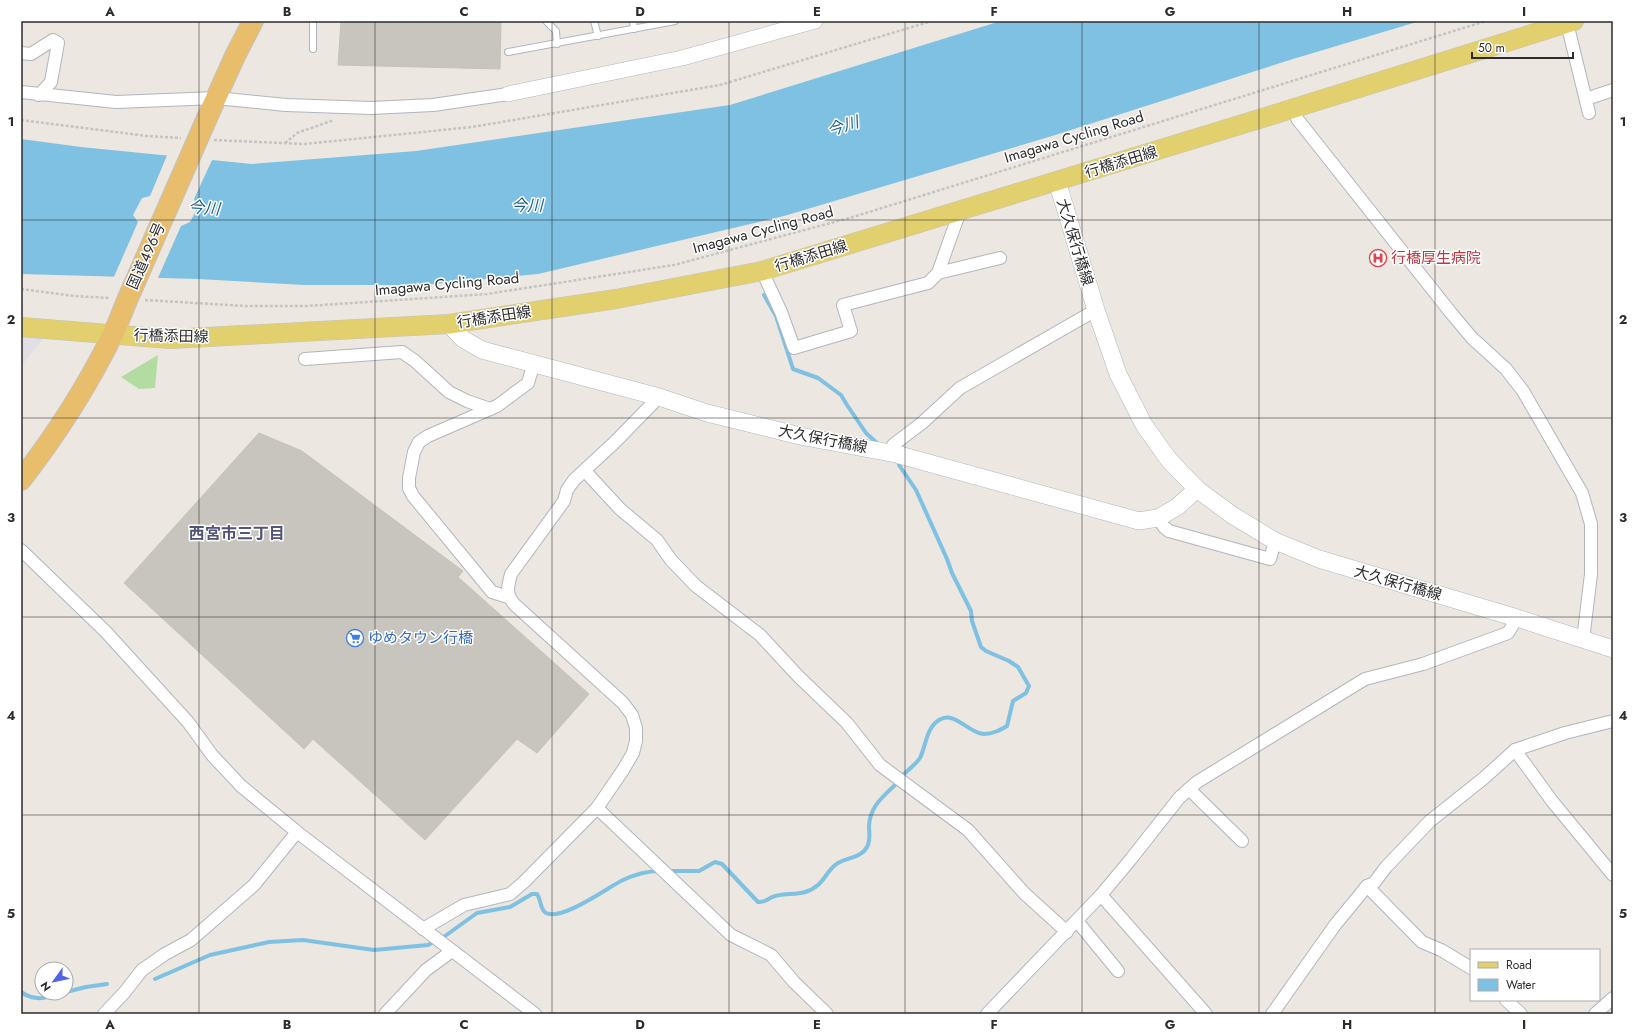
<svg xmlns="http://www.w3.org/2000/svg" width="1634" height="1035" viewBox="0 0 1634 1035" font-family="Jost,'Noto Sans JP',sans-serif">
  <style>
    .industrial { fill: #e1dfe5 }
    .green { fill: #b2dca2 }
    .water { fill: #7ec1e2 }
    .pier { fill: #ece7e0 }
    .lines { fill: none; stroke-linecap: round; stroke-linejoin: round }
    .stream { stroke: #7ec1e2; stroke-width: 4 }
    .building { fill: #c8c5be; stroke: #c7c3b9 }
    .service-casing { stroke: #b3b5be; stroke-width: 8 }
    .minor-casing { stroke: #b3b5be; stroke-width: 14 }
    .tertiary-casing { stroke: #b3b5be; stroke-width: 16 }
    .secondary-casing { stroke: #b3b5be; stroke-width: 18 }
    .primary-casing { stroke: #c4c4c4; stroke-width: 20 }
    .trunk-casing { stroke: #c4c4c4; stroke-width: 22 }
    .path { stroke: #c4c4c4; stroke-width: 2.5; stroke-dasharray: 3 2; stroke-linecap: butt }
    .service { stroke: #fff; stroke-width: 6 }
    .minor { stroke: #fff; stroke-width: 12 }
    .tertiary { stroke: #fff; stroke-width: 15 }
    .secondary { stroke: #fff; stroke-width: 17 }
    .primary { stroke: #e2cf6e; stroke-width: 19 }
    .trunk { stroke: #e8bd6c; stroke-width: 20 }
    .trunk-bridge-casing { stroke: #c4c4c4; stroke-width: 22; stroke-linecap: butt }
    .trunk-bridge { stroke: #e8bd6c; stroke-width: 20 }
    .grid { fill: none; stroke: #2c2c2c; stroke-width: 1; stroke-opacity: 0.55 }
    .labels { text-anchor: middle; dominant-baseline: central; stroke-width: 3; stroke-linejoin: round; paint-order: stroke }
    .street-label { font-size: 15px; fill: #2c2c2c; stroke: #fff }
    .health-label { font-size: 15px; fill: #be3a42; stroke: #fff; text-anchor: start }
    .shop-label { font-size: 15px; fill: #366cbe; stroke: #fff; text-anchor: start }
    .water-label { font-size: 16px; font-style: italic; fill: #1c608f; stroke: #fff }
    .neighbourhood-label { font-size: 16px; font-weight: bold; fill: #505578; stroke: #fff }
    .neatline { fill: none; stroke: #2c2c2c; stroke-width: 1.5 }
    .grid-label { font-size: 13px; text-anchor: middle; font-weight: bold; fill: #2c2c2c }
  </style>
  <rect width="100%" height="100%" fill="#ece7e0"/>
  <path class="industrial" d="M21,327l29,3 -29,36z"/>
  <path class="green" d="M158,355l-3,33 -16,1 -18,-12z"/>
  <path class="water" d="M1001,21h419l-127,38 -241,77 -268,80 -246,58 -115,11h-118l-107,-6 -177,-5v-135l60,8 171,17 164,-13 314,-46z"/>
  <path class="pier" d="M168,153l45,5 -19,41 4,8 -8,15 -9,4 -24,54 -44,-1 25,-57 -5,-7 9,-17 8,-2z"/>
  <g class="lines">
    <g class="stream">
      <path d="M764,295l12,21 17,53 25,9 23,17 6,10 19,28 13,12"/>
      <path d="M899,465l17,25 31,69 5,14 19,38 1,10 9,26 5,4 23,10 9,6 11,19 -3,7 -13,8 -6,25c-7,4 -14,8 -23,8 -15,0 -29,-24 -45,-14 -13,8 -13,26 -19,38 -4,6 -12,12 -18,18"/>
      <path d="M667,871h32l16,-9 7,2 36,38c7,1 10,-4 17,-6 16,-4 29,1 43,-11 8,-7 11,-17 20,-22 10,-6 23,-5 29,-16 4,-7 2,-14 2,-21 1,-20 14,-29 27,-42"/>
      <path d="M155,979l55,-24 59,-13 34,-2 71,10 54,-5 17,-9 32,-23 33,-6 22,-13h5c4,5 3,16 9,19 16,8 61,-25 75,-32 12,-6 26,-10 39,-10"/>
      <path d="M21,992c15,10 25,6 41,1"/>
      <path d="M66,992l20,-5 21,-3"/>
    </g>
  </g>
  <g class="building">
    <path d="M341,21h160l-1,48 -162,-4z"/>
    <path d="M259,433l43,18 161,120 -5,6 131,117 -52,59 -20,-14 -92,101 -112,-101 -9,10 -180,-166z"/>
  </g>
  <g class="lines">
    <g class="service-casing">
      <g id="service">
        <path d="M546,21l10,10 1,13"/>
        <path d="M594,21l4,15"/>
        <path d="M633,21l1,8"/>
        <path d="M313,49v-28"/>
        <path d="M508,52l167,-31"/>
      </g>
    </g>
    <g class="minor-casing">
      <g id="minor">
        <path d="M1567,23l22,90"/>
        <path d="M21,53l10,1 22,-14 5,3 -7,39 -12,13"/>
        <path d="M21,92l95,10 100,-4 70,7 85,3 62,-3 75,-11"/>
        <path d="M1586,99l27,-9"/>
        <path d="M1293,109l5,11 153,193 21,25 34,31 17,22 59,102 9,31v50l-8,66"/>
        <path d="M762,271l19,41 13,36 57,-17 -8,-26 85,-22 10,-10 22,-62"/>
        <path d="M938,273l62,-15"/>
        <path d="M305,359l97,-7 13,9 34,31 18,9 23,8"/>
        <path d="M896,454l-3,-9 29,-22 38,-35 136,-78"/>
        <path d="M585,471l35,38 37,31 14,20 25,26 64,49 38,41 49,47 33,42 88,65 56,63 43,39"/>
        <path d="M1158,518l6,9 5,4 101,28 5,-18"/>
        <path d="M21,550l85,82 82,90 24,33 29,31 56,46 238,182"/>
        <path d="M508,597l-16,-5 -79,-96 -4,-8v-10l5,-26 5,-10 9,-6 69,-30 31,-23 6,-20"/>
        <path d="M1515,750l37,51 61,74"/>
        <path d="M1189,789l53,52"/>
        <path d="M597,808l134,127 40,20 23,27 33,32"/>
        <path d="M1367,886l55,56 19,8 30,18"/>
        <path d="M1101,895l105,119"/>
        <path d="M1077,921l41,50"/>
        <path d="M423,929l41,-24 46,-11 14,-12 73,-74 26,-38 10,-17 3,-12v-13l-4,-13 -9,-12 -109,-99c-9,-11 -6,-17 -3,-30l53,-73 3,-11 7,-10 41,-38 44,-45"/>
        <path d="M1506,1000l15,14"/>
        <path d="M104,1014l20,-21 18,-23 23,-16 26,-14 63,-55 43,-53"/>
        <path d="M385,1014l41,-44 26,-19"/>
        <path d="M987,1014l114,-119 30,-36 48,-61 18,-16 168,-103 58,-15 85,-31 9,-15"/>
        <path d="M1272,1014l63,-89 32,-39 7,-3 12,-16 44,-46 54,-43 31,-28 50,-17 48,-12"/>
        <path d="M1595,1014l18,-16"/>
      </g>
    </g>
    <g class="tertiary-casing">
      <path id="tertiary" d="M508,94l174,-36 133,-37"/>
    </g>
    <g class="secondary-casing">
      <g id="secondary">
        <path d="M1057,181l39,129 22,64 26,51 25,35 28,29 35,26 43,26 44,18 198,59 96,31"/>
        <path d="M449,324l14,15 19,11 177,47 48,16 93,23 96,18 243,67 19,-3 19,-11 20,-18"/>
      </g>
    </g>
    <g class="primary-casing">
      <path id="primary" d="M21,327l149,12 279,-15 167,-25 146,-28 507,-155 305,-95"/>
    </g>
    <g class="trunk-casing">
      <g id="trunk">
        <path d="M207,118l28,-62 18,-35"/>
        <path d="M21,480c35,-45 67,-95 92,-146 7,-15 12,-30 19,-45"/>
      </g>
    </g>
    <g class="path">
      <path d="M21,120l126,16 34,2"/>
      <path d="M214,140l90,4 168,-17 248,-42 212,-64"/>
      <path d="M285,143l12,-10 37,-13"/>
      <path d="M21,289l53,7 36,2"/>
      <path d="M145,300l100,6h62l180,-12 187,-29 179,-48 633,-196"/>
    </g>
    <use href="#service" class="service"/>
    <use href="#minor" class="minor"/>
    <use href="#tertiary" class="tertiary"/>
    <use href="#secondary" class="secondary"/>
    <use href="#primary" class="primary"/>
    <use href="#trunk" class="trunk"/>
    <g class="trunk-bridge-casing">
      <path id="trunk-bridge" d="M132,289l75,-171"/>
    </g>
    <use href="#trunk-bridge" class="trunk-bridge"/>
  </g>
  <path class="grid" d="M199,21v993M375,21v993M552,21v993M729,21v993M905,21v993M1082,21v993M1259,21v993M1435,21v993M21,220h1592M21,418h1592M21,617h1592M21,815h1592"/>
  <defs>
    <g id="hospital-ring" transform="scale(0.9)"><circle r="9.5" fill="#fff" stroke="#e0444e" stroke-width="1.5"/><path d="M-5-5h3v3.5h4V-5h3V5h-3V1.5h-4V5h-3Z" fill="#e0444e"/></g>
    <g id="supermarket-ring" transform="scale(0.9)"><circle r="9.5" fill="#fff" stroke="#3f7fe0" stroke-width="1.5"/><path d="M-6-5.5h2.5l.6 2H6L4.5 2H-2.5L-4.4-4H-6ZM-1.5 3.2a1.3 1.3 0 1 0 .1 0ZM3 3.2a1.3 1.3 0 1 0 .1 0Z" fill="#3f7fe0"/></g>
  </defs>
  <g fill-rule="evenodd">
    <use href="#hospital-ring" x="1378" y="258"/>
    <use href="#supermarket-ring" x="355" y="638"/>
  </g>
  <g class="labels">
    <g class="street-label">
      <text transform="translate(1074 137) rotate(-17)">Imagawa Cycling Road</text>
      <text transform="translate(1121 162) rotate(-17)">行橋添田線</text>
      <text transform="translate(763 230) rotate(-15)">Imagawa Cycling Road</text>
      <text transform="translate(1075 242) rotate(73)">大久保行橋線</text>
      <text transform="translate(146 256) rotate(-66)">国道496号</text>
      <text transform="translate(811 256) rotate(-17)">行橋添田線</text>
      <text transform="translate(447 284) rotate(-5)">Imagawa Cycling Road</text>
      <text transform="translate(494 317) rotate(-9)">行橋添田線</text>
      <text transform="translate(171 336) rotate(1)">行橋添田線</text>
      <text transform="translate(823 439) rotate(11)">大久保行橋線</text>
      <text transform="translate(1398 583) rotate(16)">大久保行橋線</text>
    </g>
    <g class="health-label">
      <text x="1391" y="258">行橋厚生病院</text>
    </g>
    <g class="shop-label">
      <text x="368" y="638">ゆめタウン行橋</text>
    </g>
    <g class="water-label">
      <text transform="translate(843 126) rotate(-17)">今川</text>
      <text x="527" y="205">今川</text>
      <text transform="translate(204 208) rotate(4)">今川</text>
    </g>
    <g class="neighbourhood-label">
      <text x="237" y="533">西宮市三丁目</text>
    </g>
  </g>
  <rect width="1634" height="1035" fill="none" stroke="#ffffff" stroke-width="44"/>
  <rect x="1470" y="949" width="130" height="52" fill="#ffffff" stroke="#ababab"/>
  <rect x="1478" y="962" width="20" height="6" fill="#e2cf6e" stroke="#ababab"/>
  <text x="1506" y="969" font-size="12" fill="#2c2c2c">Road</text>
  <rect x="1478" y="979" width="20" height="12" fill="#7ec1e2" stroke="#ababab"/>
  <text x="1506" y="989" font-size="12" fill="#2c2c2c">Water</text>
  <g transform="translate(54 981) rotate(237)"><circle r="19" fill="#ffffff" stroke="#ababab"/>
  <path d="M0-3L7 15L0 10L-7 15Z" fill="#5163e7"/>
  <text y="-6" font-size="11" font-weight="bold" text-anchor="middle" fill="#2c2c2c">N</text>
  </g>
  <path d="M1472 52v6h101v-6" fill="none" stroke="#2c2c2c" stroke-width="2"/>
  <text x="1478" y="52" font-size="12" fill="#2c2c2c" stroke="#ffffff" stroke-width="3" paint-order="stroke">50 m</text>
  <rect x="22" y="22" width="1590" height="991" class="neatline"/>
  <g class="grid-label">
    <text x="110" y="16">A</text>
    <text x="287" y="16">B</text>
    <text x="464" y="16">C</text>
    <text x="640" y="16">D</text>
    <text x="817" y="16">E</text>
    <text x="994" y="16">F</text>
    <text x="1170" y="16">G</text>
    <text x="1347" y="16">H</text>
    <text x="1524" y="16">I</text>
    <text x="11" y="126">1</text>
    <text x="1623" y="126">1</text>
    <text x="11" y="324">2</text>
    <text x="1623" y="324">2</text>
    <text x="11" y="522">3</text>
    <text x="1623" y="522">3</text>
    <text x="11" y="720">4</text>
    <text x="1623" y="720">4</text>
    <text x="11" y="918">5</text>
    <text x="1623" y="918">5</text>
    <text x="110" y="1029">A</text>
    <text x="287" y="1029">B</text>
    <text x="464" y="1029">C</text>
    <text x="640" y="1029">D</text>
    <text x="817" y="1029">E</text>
    <text x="994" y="1029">F</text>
    <text x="1170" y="1029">G</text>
    <text x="1347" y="1029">H</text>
    <text x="1524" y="1029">I</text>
  </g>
</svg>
